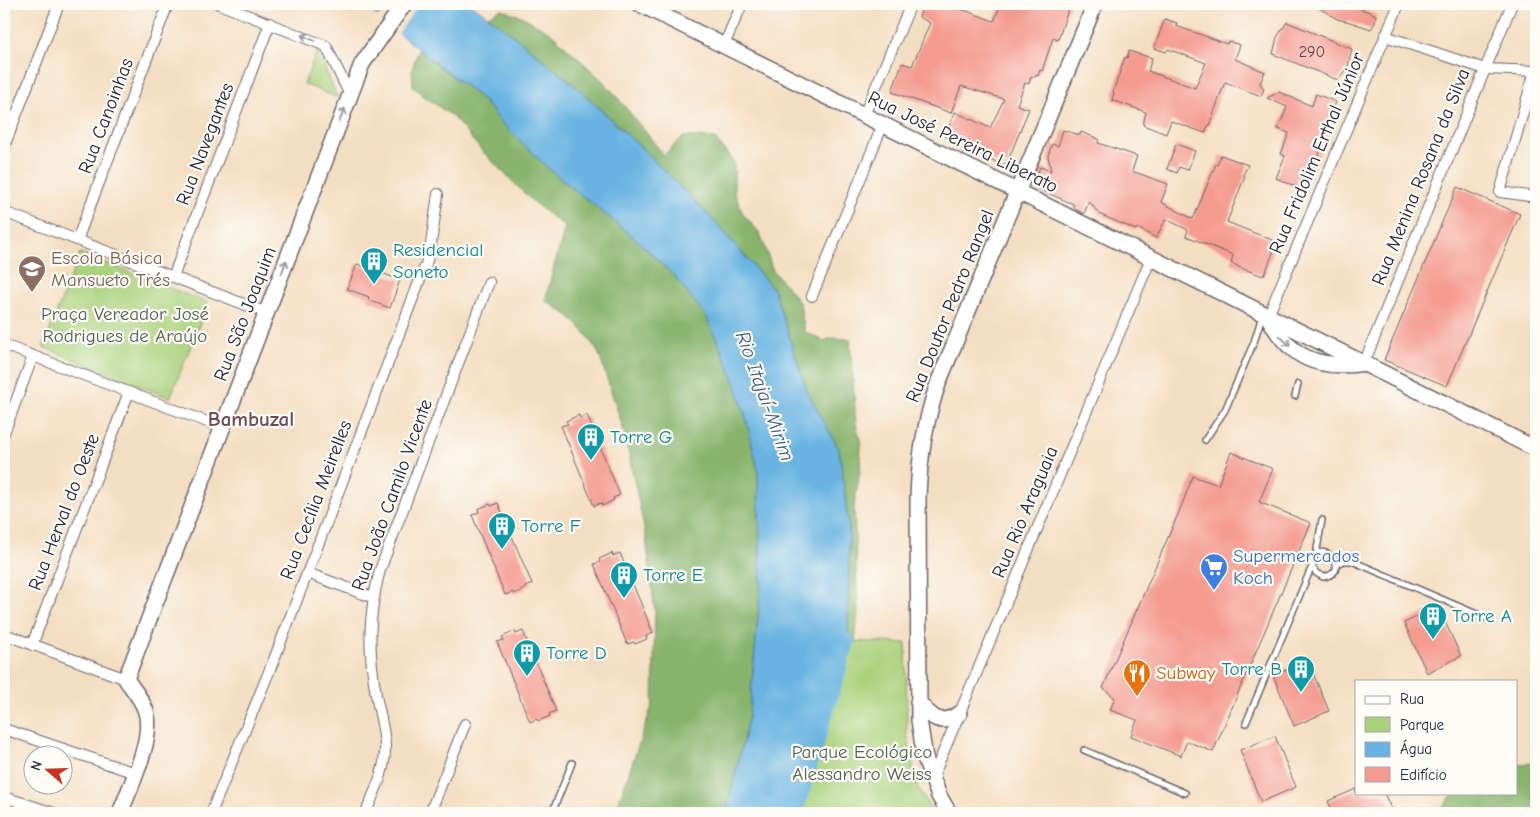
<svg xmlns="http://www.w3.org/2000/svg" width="1540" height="817" viewBox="0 0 1540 817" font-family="'Comic Neue',sans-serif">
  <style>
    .green { fill: #aad17c; stroke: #667a5c }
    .forest { fill: #87b36c; stroke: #546a54 }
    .water { fill: #68b3e1; stroke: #456a8e }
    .pier { fill: #f4dec1 }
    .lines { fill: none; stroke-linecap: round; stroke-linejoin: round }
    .canal { stroke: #68b3e1; stroke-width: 14 }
    .building { fill: #f49b90 }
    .lane-casing { stroke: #6c646a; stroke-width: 8 }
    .street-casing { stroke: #6c646a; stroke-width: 12 }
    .secondary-casing { stroke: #6c646a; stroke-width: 18 }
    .lane { stroke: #fff; stroke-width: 5 }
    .street { stroke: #fff; stroke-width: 10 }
    .secondary { stroke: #fff; stroke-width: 15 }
    .oneway { stroke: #9c9ca7 }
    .labels { text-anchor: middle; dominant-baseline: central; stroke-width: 4.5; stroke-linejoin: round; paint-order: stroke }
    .number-label { font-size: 16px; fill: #564050 }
    .street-label { font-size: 19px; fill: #22223b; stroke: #fdfcf7 }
    .culture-label { font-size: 19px; fill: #0d838f; stroke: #fdfcf7; text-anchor: start }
    .education-label { font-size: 19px; fill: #785e54; stroke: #fdfcf7; text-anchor: start }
    .park-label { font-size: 19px; fill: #525f52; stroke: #fdfcf7 }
    .shop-label { font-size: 19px; fill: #366cbe; stroke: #fdfcf7; text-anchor: start }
    .food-label { font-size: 19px; fill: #c56008; stroke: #fdfcf7; text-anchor: start }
    .water-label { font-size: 20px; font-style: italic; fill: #3e5c7d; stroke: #fdfcf7 }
    .quarter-label { font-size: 21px; font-weight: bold; fill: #6c4c59; stroke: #fdfcf7 }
  </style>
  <rect width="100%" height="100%" fill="#fdfcf7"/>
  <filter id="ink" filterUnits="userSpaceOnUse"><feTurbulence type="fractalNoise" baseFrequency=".02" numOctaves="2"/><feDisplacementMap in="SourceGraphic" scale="10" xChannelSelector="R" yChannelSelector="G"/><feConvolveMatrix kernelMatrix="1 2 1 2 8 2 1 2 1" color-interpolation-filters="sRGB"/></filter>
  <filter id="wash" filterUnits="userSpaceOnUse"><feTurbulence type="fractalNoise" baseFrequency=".0096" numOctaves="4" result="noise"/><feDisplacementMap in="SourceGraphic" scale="20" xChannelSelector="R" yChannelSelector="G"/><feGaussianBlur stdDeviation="1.12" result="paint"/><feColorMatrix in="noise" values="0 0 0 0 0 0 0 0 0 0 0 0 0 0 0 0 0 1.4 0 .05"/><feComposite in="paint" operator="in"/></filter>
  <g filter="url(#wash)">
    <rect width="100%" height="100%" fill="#f4dec1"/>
    <g class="green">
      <path d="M317,51l21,47 -34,-14z"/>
      <path d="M80,253l128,50 -38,95 -127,-51z"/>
      <path d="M848,641l58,2 1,90 10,53 16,27h-137z"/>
    </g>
    <g class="forest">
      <path d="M501,9l22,8 27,15 58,54 56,69 19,-18h16l16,2 19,23v29l9,23 17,19 13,38 18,20 9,13 5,28 19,9 7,-3 19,1 6,85 5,20 -1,27 -6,35 4,107 -3,29 -7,-1 1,-112 -10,-80 -32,-58 -33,-101 -56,-65 -68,-69 -71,-67 -71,-58 -20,-15z"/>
      <path d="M418,50l64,49 21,25 44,43 92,75 36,35 31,39 27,60 13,42 12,52 3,115 -12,130 -23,98h-111l38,-110 2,-91 -9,-75 -22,-106 -25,-77 -12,-19 -18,-19 -24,-16 20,-73 -33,-26 -49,-49 -31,-36 -31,-22 -8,-8 -1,-16z"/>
      <path d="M1536,763v50h-99l17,-20h62v-29z"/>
    </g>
    <path class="water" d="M363,4h108l37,27 71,58 71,67 68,69 56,65 33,101 32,58 10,80 -1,112 -52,172h-70l23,-98 12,-130 -3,-115 -12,-52 -13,-42 -27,-60 -31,-39 -36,-35 -92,-75 -44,-43 -21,-25 -69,-54z"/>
    <path class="pier" d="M387,4h32l-22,31 -19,-17z"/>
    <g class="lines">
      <path class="canal" d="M796,813l52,-172"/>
    </g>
    <g id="blocks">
      <g class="building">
        <path d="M923,4h40l-2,5 33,12 7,-17h69l-12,36 -5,-2 -11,33 -2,-1 -2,6 -2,-1 -1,2 -4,-1 -2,8 -4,-1 -8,22 12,4 -22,54 -5,2 -57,-29 10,-24 35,16 14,-29 -43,-13 -10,27 -59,-21 10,-29 10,3 18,-43 -11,-6z"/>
        <path d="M1313,4h37l26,11 -1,8 -4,6 -21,-7 -13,-3z"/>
        <path d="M1165,19l12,4 -1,3 29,10 22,8 1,-3 12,4 -5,14 30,13 -5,11 4,6 -3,7 -36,-14 -16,44h-1l-3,7 -34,-12 -5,13 -23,-9 3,-13 -34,-12 2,-7 -1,-1 12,-35 2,1 2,-7 23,7 -4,13 47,17 11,-25 -38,-14 -2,3 -12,-4z"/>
        <path d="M1287,22l65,27 -4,17 -10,14 -65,-26 4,-17z"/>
        <path d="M1279,92l33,14 4,-12 20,8 -8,21 3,1 -18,45 -6,-3 -8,22 -23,-10 9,-22 -4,-2 8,-21 -11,-4 9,-22 -20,-9z"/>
        <path d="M1063,130l17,5 1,-3 18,7 -1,4 39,13 -5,15 36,13 -7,18 32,17 23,-55 1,1 4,-10 27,10 -5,10 2,1 -18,46 50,20 -11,29 -3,5 -25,-9v-1l-7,-3 2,-8 -47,-19 2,-6 -22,-11 -10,19 -19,-10 -1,2 -37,-16 -10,-13 -5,13 -9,-5 -2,-5 -37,-16 -1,-8 5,-13 11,4 -3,-15 4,-12 6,2z"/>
        <path d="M1176,144l19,7 -7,19 -9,-3 -2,6 -10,-4z"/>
        <path d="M1457,187l63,27 -73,172 -63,-26z"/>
        <path d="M357,264l43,16 -10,28 -22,-8 1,-3 -22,-8z"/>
        <path d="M579,415l1,3 7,-3 33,80 -7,3 1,2 -12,6 -1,-3 -7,3 -33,-80 7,-2 -2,-3z"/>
        <path d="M1231,452l42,17 -14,33 52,21 -98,229 -26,-11 -6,15 -50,-20 6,-16 -27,-10 5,-12 -12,-10 76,-176 14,-36 25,9z"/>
        <path d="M498,503l34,81 -7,3v2l-11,5 -1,-2 -8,3 -33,-80 7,-3 -1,-3 12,-5 1,2z"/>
        <path d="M612,553l1,3 7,-3 33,80 -7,3 1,3 -12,5 -1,-2 -7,2 -33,-80 6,-2 -1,-3z"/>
        <path d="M1438,607l23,49 -34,17 -23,-50z"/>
        <path d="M515,631l1,3 7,-3 33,80 -7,3 1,2 -12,5 -1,-2 -7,3 -33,-80 7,-2 -2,-3z"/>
        <path d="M1308,661l21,50 -35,15 -21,-51z"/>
        <path d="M1275,736l21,51 -35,15 -21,-52z"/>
        <path d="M1356,789v4h28l9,20h-60l-5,-12z"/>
      </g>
    </g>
  </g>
  <g filter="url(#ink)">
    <use href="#blocks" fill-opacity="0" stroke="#6c646a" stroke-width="1"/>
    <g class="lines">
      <g class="lane-casing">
        <g id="lane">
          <path d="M1295,396l3,-12"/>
          <path d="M1205,440l20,-30 29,-68 8,-26"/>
          <path d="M1316,555l6,-35"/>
          <path d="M1336,564l8,-3h8l134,57"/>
          <path d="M1246,723l66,-157c1,-34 46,5 11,11l-7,-4 -4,-7"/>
          <path d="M1084,750l101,43"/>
          <path d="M552,813l20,-50"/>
        </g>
      </g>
      <g class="street-casing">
        <g id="street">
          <path d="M219,4l107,42 24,49"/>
          <path d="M1385,36l100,33 51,2"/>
          <path d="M724,45l18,-41"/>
          <path d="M1535,71l-35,121 36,5"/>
          <path d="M864,115l47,-111"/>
          <path d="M4,147l55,-143"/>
          <path d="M4,212l263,101"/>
          <path d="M77,240l91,-236"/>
          <path d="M173,277l97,-254"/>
          <path d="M812,296l71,-172"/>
          <path d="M1268,316l131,-312"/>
          <path d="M4,345l219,83"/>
          <path d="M1364,363l148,-359"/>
          <path d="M4,433l29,-77"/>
          <path d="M307,573l65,24"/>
          <path d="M4,634l122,45"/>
          <path d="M32,645l97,-253"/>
          <path d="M4,729l131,44"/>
          <path d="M932,779l219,-521"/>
          <path d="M4,797l50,16"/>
          <path d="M211,813l62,-151 153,-398 5,-20 7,-50"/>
          <path d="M366,813c7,-19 19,-40 19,-62 1,-16 -6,-39 -9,-56 -8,-46 -8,-80 4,-125l109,-288"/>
          <path d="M430,813l35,-89"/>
        </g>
      </g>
      <g class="secondary-casing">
        <g id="secondary">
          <path d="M640,4l896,445"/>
          <path d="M1268,316c21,42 50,54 96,47"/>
          <path d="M918,702c13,15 22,25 41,12"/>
          <path d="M120,813c10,-26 36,-78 25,-104 -4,-11 -13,-21 -19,-30l236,-615 42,-60"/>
          <path d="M949,813l-10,-17 -14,-38 -6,-38 -1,-221c1,-41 7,-79 21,-118l156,-377"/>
        </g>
      </g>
      <use href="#lane" class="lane"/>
      <use href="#street" class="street"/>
      <use href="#secondary" class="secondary"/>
    </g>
    <defs><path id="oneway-shaft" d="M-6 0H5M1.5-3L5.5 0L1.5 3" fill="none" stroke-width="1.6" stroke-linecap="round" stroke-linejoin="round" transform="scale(1.25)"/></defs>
    <g class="oneway">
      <use href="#oneway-shaft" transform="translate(308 38) rotate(-158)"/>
      <use href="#oneway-shaft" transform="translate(342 115) rotate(-69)"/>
      <use href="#oneway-shaft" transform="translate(284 267) rotate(-69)"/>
      <use href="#oneway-shaft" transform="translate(1285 341) rotate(45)"/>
    </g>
  </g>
  <defs>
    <g id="building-pin" transform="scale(1.4375)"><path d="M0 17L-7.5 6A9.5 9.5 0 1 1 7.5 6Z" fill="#0f9aa8" stroke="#fdfcf7"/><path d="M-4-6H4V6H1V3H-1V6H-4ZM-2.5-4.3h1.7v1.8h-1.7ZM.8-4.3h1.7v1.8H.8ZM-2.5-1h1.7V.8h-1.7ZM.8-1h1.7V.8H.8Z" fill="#fff"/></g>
    <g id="school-pin" transform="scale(1.4375)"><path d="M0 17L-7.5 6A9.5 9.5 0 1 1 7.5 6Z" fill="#8d6e63" stroke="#fdfcf7"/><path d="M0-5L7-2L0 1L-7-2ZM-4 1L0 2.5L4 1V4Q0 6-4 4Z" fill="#fff"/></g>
    <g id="supermarket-pin" transform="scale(1.4375)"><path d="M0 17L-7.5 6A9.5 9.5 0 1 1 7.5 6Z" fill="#3f7fe0" stroke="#fdfcf7"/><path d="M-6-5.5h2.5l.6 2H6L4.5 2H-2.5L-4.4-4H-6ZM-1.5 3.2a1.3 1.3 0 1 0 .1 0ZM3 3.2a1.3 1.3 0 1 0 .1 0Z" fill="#fff"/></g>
    <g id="restaurant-pin" transform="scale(1.4375)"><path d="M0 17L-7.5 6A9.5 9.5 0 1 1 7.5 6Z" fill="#e8710a" stroke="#fdfcf7"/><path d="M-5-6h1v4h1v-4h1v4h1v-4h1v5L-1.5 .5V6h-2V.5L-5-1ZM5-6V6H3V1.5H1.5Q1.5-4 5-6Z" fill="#fff"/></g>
  </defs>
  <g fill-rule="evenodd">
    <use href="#building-pin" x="374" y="261"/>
    <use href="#school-pin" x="32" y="269"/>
    <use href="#building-pin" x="591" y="437"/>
    <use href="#building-pin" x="502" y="526"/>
    <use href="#supermarket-pin" x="1214" y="567"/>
    <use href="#building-pin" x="624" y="575"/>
    <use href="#building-pin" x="1433" y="616"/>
    <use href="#building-pin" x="527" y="653"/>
    <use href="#building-pin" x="1301" y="669"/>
    <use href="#restaurant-pin" x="1137" y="673"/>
  </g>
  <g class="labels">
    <g class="number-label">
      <text x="1312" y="52">290</text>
    </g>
    <g class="street-label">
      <text transform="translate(106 116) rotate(-69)">Rua Canoinhas</text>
      <text transform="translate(963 142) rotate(26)">Rua José Pereira Liberato</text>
      <text transform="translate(205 144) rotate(-69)">Rua Navegantes</text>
      <text transform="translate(1317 153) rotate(-67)">Rua Fridolim Erthal Júnior</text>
      <text transform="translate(1421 177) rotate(-68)">Rua Menina Rosana da Silva</text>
      <text transform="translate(950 306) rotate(-68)">Rua Doutor Pedro Rangel</text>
      <text transform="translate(245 314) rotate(-69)">Rua São Joaquim</text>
      <text transform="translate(392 495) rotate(-70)">Rua João Camilo Vicente</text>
      <text transform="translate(316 500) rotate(-69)">Rua Cecília Meirelles</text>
      <text transform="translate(64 512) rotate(-69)">Rua Herval do Oeste</text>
      <text transform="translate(1025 512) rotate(-67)">Rua Rio Araguaia</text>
    </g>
    <g class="culture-label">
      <text x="393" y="250">Residencial<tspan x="393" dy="22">Soneto</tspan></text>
      <text x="610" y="437">Torre G</text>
      <text x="521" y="526">Torre F</text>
      <text x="643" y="575">Torre E</text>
      <text x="1452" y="616">Torre A</text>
      <text x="546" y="653">Torre D</text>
      <text x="1282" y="669" text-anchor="end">Torre B</text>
    </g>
    <g class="education-label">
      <text x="51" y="258">Escola Básica<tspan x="51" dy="22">Mansueto Trés</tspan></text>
    </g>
    <g class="park-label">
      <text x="125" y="314">Praça Vereador José<tspan x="125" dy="22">Rodrigues de Araújo</tspan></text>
      <text x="862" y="752">Parque Ecológico<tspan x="862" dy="22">Alessandro Weiss</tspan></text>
    </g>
    <g class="shop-label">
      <text x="1233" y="556">Supermercados<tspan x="1233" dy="22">Koch</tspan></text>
    </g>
    <g class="food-label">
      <text x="1156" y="673">Subway</text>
    </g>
    <g class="water-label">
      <text transform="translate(765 396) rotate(70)">Rio Itajaí-Mirim</text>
    </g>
    <g class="quarter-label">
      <text x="251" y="419">Bambuzal</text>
    </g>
  </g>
  <rect width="1540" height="817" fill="none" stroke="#fdfcf7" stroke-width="20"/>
  <rect x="1355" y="680" width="162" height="115" fill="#fdfcf7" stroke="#a5a5ac"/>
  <rect x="1365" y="696" width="25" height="8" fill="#ffffff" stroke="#a5a5ac"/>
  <text x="1400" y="704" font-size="15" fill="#22223b">Rua</text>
  <rect x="1365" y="717" width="25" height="15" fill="#aad17c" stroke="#a5a5ac"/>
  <text x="1400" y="730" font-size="15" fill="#22223b">Parque</text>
  <rect x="1365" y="742" width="25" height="15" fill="#68b3e1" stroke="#a5a5ac"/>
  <text x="1400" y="754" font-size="15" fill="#22223b">Água</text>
  <rect x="1365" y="767" width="25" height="15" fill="#f49b90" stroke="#a5a5ac"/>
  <text x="1400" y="780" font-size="15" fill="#22223b">Edifício</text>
  <g transform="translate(48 770) rotate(290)"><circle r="24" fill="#fdfcf7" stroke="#a5a5ac"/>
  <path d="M0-4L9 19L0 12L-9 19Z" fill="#c8321e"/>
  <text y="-8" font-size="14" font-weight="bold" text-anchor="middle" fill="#22223b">N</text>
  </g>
</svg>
